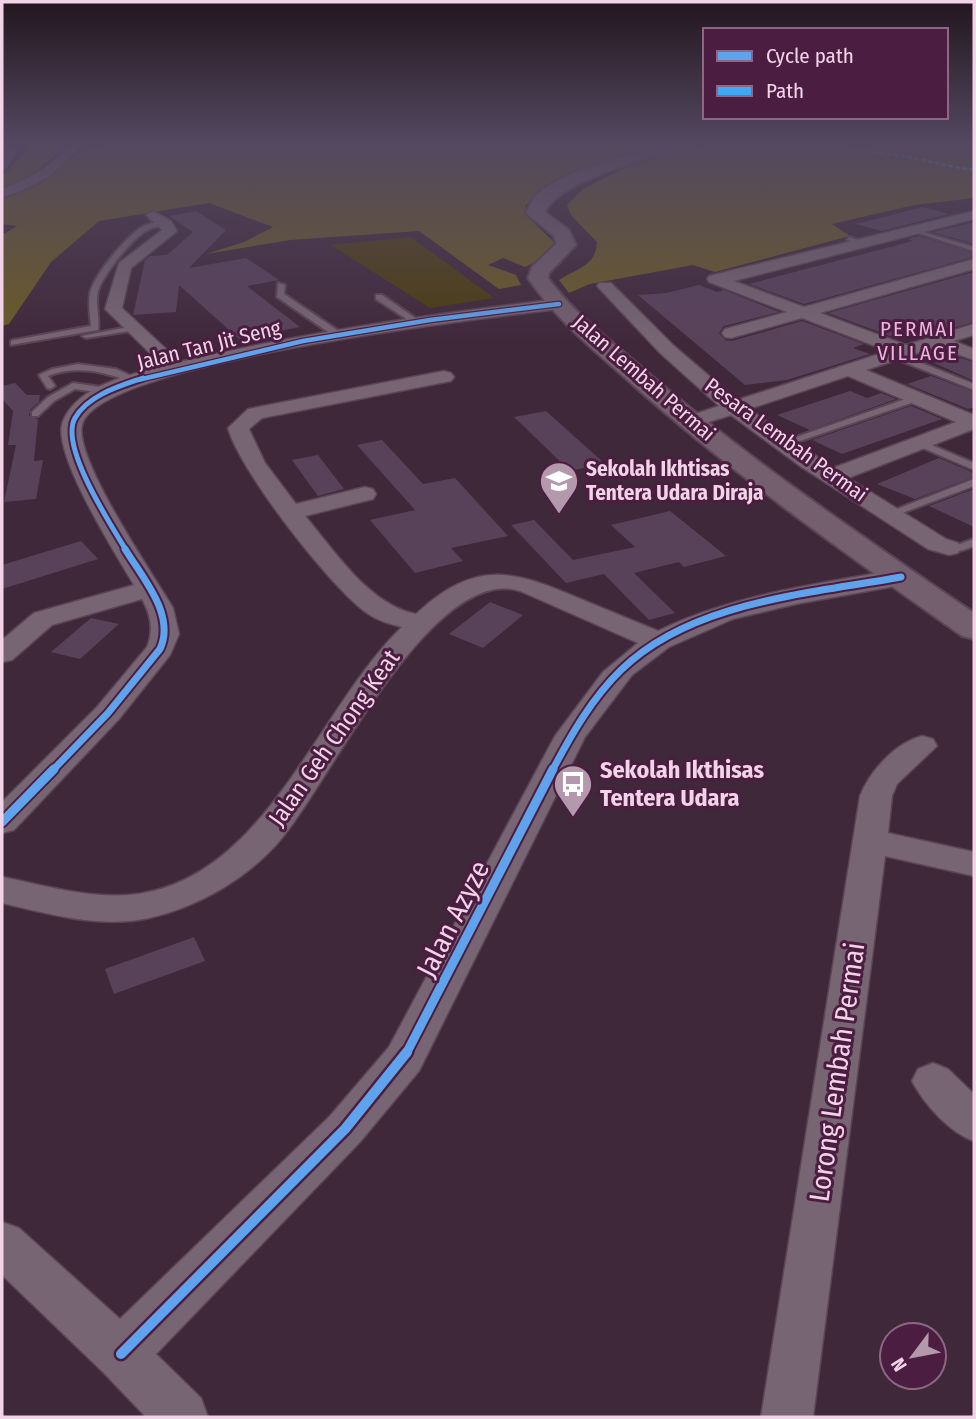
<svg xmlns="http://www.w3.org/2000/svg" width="976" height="1419" viewBox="0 0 976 1419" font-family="'Fira Sans Condensed',sans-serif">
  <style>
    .green { fill: #4c3e0f }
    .forest { fill: #6b5b26 }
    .building { fill: #58425a }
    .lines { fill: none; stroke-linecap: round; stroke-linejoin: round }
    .service-casing { stroke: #5b4456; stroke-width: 4 }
    .minor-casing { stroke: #5b4456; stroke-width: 3 }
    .secondary-casing { stroke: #5b4456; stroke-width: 4 }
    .service { fill: #776573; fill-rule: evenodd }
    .minor { fill: #776573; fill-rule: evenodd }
    .secondary { fill: #735f6e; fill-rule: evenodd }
    .quiet { stroke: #3fa9f5; stroke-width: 2.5; stroke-dasharray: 4.5 2.5; stroke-linecap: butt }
    .cycleway-far4-casing { stroke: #4b1e41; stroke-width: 7 }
    .cycleway-far3-casing { stroke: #4b1e41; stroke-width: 9 }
    .cycleway-far2-casing { stroke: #4b1e41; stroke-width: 11 }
    .cycleway-far1-casing { stroke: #4b1e41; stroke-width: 13 }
    .cycleway-casing { stroke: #4b1e41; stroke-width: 15 }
    .cycleway-far4 { stroke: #60a3ed; stroke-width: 4.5 }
    .cycleway-far3 { stroke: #60a3ed; stroke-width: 5 }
    .cycleway-far2 { stroke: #60a3ed; stroke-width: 7 }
    .cycleway-far1 { stroke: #60a3ed; stroke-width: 9 }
    .cycleway { stroke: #60a3ed; stroke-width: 10 }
    .labels { text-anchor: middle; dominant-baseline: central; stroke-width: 6; stroke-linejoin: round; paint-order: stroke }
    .far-neighbourhood-label { font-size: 21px; letter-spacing: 2px; fill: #eeb4de; stroke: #4b1e41 }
    .far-street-label { font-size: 21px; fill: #f2d4e9; stroke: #4b1e41 }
    .far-poi-label { font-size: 21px; font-weight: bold; fill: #f2d4e9; stroke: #4b1e41; text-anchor: start }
    .street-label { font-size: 24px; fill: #f2d4e9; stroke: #4b1e41 }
    .poi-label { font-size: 24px; font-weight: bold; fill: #f2d4e9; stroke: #4b1e41; text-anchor: start }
    .near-street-label { font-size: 28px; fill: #f2d4e9; stroke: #4b1e41 }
  </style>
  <rect width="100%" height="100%" fill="#40283b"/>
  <path class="green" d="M411,237l83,61 -64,10 -99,-63z"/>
  <g class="forest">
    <path d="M21,143h44l1,4 -46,37 -18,3v-11l27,-27z"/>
    <path d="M112,143h566l-55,13 -78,32 -20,18 3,11 28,27 -15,15 -16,8 -22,-9 -15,7 28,10 5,10 -22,4 -80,-58 -129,9 -84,14 38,-12 29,-15 -64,-24 -110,18 -48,41 -42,62 -7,2v-91l15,-9 -15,-2v-25l38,-15 45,-36z"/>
    <path d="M711,143h263v55l-60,7 -82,19 18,12 -135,36 -22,-7 -103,19 -21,9 -10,-13c17,-11 37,-14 38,-38l-26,-27 -4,-10 16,-16 51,-26z"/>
  </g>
  <g class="building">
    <path d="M923,207l26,7 -68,17 -25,-7z"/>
    <path d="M196,211l30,19 -37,38 57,-10 33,22 -32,6 53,41 -61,12 -60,-54 -3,27 -43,3 12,-55 5,-4 17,-1 26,-23 -24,-16z"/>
    <path d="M974,222v22l-41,-12z"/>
    <path d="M919,236l55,17v4l-170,47 -55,-20 164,-43 -6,-2z"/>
    <path d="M974,272v50l-38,11 -16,-6 -30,9 -62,-23z"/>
    <path d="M699,285l18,7 7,-2 55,22 -55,14 -5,7 6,7 7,1 70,-20 62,23 -11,4 17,6 -83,26 -42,5 -107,-90 28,-2z"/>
    <path d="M954,356l20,6v19l-40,-18z"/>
    <path d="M931,376l43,16v15l-6,2 -61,-25z"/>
    <path d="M15,383l12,12h13l-1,7 -9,8 -1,6 9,3 -4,42 9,-1 -7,39 -32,3 12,-57h-8l5,-34 -11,-12v-13z"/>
    <path d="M850,391l17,7 14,-5 15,6 -86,31 -33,-15z"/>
    <path d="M911,406l31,13 -100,35 -30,-14z"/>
    <path d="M546,411l58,52 -34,8 -56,-54z"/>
    <path d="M382,440l41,44 32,-6 53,58 -57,12 12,13 -48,12 -45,-53 45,-10 -58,-65z"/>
    <path d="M318,455l26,34 -26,7 -26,-36z"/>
    <path d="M939,458l35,15v4l-59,22 -38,-15z"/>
    <path d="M974,489v38l-45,-21z"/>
    <path d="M670,511l56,45 -42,11 -5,-5 -45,11 41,40 -26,7 -45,-46 -38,9 -55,-58 23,-5 39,40 62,-13 -24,-22z"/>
    <path d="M81,541l17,18 -96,30v-24z"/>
    <path d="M490,602l33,13 -40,33 -34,-14z"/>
    <path d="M91,618l28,6 -39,35 -29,-7z"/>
    <path d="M194,937l11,24 -91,33 -9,-25z"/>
  </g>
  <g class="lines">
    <g class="service-casing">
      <g id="service">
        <path d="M168,223v2c-5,1 -11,1 -16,3 -17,5 -49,47 -54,63 -3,13 2,27 0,39l-87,15v-4l3,-1 77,-14c-1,-11 -3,-22 -1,-33 4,-18 39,-61 56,-68 7,-3 16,-3 22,-2z"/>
        <path d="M912,229l62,18v4l-62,-20z"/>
        <path d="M849,237l16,5 1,1 -3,2 -16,-5z"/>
        <path d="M278,283l7,2 -1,9 56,38v4h-6l-57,-39z"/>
        <path d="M376,295h6l39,27 -7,2 -38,-25z"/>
        <path d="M133,326l4,2 -1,2 -50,8 -4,-2z"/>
        <path d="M891,353h6l77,31v6l-83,-33z"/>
        <path d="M78,364l38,5 24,11 -4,3c-31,-10 -56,-19 -88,-7l7,10 -5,3 -3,-1 -8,-13 13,-6z"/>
        <path d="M73,383l35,5 5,3 -5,3 -33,-5 -21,12 -16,15h-6v-4l16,-15z"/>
        <path d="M917,395l5,3 -2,2 -132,45 -9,-2z"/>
        <path d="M920,440l54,23v7l-58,-25 -1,-2z"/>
        <path d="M974,479v7l-80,30 -4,1 -6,-3z"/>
        <path d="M974,539v7c-10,4 -22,9 -31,2l2,-2 12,-1z"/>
      </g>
    </g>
    <g class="minor-casing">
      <g id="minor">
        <path d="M2,143h6l8,7 -10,18 -4,1z"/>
        <path d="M70,143h12c-18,27 -50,47 -80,54v-8c24,-9 53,-23 68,-46z"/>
        <path d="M153,211l18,10 6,10 -46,37 -9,40 58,54c125,-30 252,-48 379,-63l8,5 -8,5c-68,8 -462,53 -477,116 -8,34 71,149 91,183l6,26 -9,21 -51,64 -105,111 -12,3v-31l95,-95 50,-60c7,-17 4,-32 -5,-48l-90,26 -40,35 -10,2v-22l32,-27 100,-28c-17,-29 -84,-134 -71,-164 15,-36 67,-46 100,-55l-58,-57 14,-46 43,-33 -16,-15z"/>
        <path d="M974,211v8l-240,62 70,26 170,-48v10l-154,44 86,32 68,-21v11l-20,6 20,8v11l-38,-13 -70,23 108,45v14l-126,49 98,61 12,4 3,5 -3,5 -9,2 -21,-6 -128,-83 -69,-51 -41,13 -7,-2 -3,-4 3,-4 36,-12 -59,-53 -63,-67 2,-3h12l62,62 64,55 151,-49 -86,-33 -71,20 -6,-1 -3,-4 3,-4 62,-17 -78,-30 -2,-3 2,-3zM848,376l108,46 -123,46 -84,-59z"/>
        <path d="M444,371l7,2 3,4 -3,4 -189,37 -13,11 16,34 31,41 69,-17 8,2 3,5 -3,5 -68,17c30,35 64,89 111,98 59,-54 95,-45 162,-16 27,11 53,22 80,33 76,-37 161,-47 243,-62l9,3 4,5 -4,5 -9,3 -105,19 -63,15 -64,28 -37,28 -47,62 -166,334 -59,71 -204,212 45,44 7,19h-62l-43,-45 -101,-97v-53l17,6 101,91 210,-203 59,-69 166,-311 48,-64 35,-29 -118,-52c-90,-28 -193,199 -244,254 -33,36 -79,62 -127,73 -49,11 -100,-4 -147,-15v-26c42,8 83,21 126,18 136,-10 189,-187 274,-268 -12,-3 -24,-6 -35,-14 -37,-26 -127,-142 -139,-185l20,-19z"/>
        <path d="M922,736l11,3 4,7 -40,38 -5,12 -4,37 86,19v24l-89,-20 -72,561h-52l99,-621c10,-25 35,-53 62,-60z"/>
        <path d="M933,1063l15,6 26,25v47c-24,-8 -50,-37 -62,-60l6,-12z"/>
      </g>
    </g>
    <g class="secondary-casing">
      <path id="secondary" d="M671,143h26l-2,3c-36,9 -134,32 -150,66l24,18 7,15 -27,28 -1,5c27,37 66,65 100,95 103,88 215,164 326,240v26l-12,-3c-113,-80 -227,-160 -330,-252 -37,-33 -76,-64 -104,-106l4,-11 24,-23 -2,-8 -28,-23c3,-6 6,-14 11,-19 27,-24 99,-42 134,-51z"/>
    </g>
    <use href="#service" class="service"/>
    <use href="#minor" class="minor"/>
    <use href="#secondary" class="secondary"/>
    <path class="quiet" d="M832,143c22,10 47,9 71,13 24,4 46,11 71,14"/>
    <g class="cycleway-far4-casing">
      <path id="cycleway-far4" d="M138,380l165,-39 127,-21 129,-16"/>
    </g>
    <g class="cycleway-far3-casing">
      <path id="cycleway-far3" d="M126,550c-15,-25 -67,-104 -51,-132 13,-23 45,-32 68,-40"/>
    </g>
    <g class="cycleway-far2-casing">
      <g id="cycleway-far2">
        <path d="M52,771l56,-58 52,-64c16,-34 -18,-72 -35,-100"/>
        <path d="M552,771c19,-36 40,-73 69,-101 71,-69 188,-76 280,-93"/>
      </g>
    </g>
    <g class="cycleway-far1-casing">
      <g id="cycleway-far1">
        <path d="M2,822l52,-53"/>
        <path d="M406,1054l147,-285"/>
      </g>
    </g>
    <g class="cycleway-casing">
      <path id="cycleway" d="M121,1354l224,-225 62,-77"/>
    </g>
    <use href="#cycleway-far4" class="cycleway-far4"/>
    <use href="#cycleway-far3" class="cycleway-far3"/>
    <use href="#cycleway-far2" class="cycleway-far2"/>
    <use href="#cycleway-far1" class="cycleway-far1"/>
    <use href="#cycleway" class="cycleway"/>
  </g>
  <linearGradient id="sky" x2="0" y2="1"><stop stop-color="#231620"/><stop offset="0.42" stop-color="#534860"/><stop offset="1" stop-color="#534860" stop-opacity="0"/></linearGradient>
  <rect width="976" height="342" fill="url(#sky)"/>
  <defs>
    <g id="school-pin" transform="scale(2.0125)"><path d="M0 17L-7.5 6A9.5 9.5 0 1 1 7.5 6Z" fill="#b498ac" stroke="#4b1e41"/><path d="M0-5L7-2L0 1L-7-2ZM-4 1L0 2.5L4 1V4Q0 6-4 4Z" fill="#fff"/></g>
    <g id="bus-pin" transform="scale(2.0125)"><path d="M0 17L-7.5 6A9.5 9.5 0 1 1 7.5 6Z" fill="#b498ac" stroke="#4b1e41"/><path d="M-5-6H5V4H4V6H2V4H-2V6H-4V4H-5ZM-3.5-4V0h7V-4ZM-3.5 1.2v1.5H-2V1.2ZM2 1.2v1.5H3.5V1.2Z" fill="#fff"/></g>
  </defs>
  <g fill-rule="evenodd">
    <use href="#school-pin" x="559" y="481"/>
    <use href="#bus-pin" x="573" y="784"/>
  </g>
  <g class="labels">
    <g class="far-neighbourhood-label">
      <text x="918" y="329">PERMAI<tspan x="918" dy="24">VILLAGE</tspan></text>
    </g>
    <g class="far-street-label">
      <text transform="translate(209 345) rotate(-14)">Jalan Tan Jit Seng</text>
      <text transform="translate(644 378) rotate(41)">Jalan Lembah Permai</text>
      <text transform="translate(786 440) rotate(36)">Pesara Lembah Permai</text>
    </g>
    <g class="far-poi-label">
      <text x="586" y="469">Sekolah Ikhtisas<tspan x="586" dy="24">Tentera Udara Diraja</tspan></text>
    </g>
    <g class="street-label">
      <text transform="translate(334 738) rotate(-55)">Jalan Geh Chong Keat</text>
    </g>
    <g class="poi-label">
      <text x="600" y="770">Sekolah Ikthisas<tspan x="600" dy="28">Tentera Udara</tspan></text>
    </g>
    <g class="near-street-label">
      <text transform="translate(453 919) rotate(-63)">Jalan Azyze</text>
      <text transform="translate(837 1072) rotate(-82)">Lorong Lembah Permai</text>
    </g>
  </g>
  <rect width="976" height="1419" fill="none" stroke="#f2d4e9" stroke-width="7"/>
  <rect x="703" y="28" width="245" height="91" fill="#4b1e41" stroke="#8e6784" stroke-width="2"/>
  <rect x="717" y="51" width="35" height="10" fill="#60a3ed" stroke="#8e6784" stroke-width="2"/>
  <text x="766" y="63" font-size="21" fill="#f2d4e9">Cycle path</text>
  <rect x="717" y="86" width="35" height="10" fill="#3fa9f5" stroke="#8e6784" stroke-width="2"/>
  <text x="766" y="98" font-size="21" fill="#f2d4e9">Path</text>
  <g transform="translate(913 1356) rotate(238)"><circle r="33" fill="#4b1e41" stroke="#8e6784" stroke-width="2"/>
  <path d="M0-5L12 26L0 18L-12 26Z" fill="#b498ac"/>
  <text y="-10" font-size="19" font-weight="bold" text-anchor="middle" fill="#f2d4e9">N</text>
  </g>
</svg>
